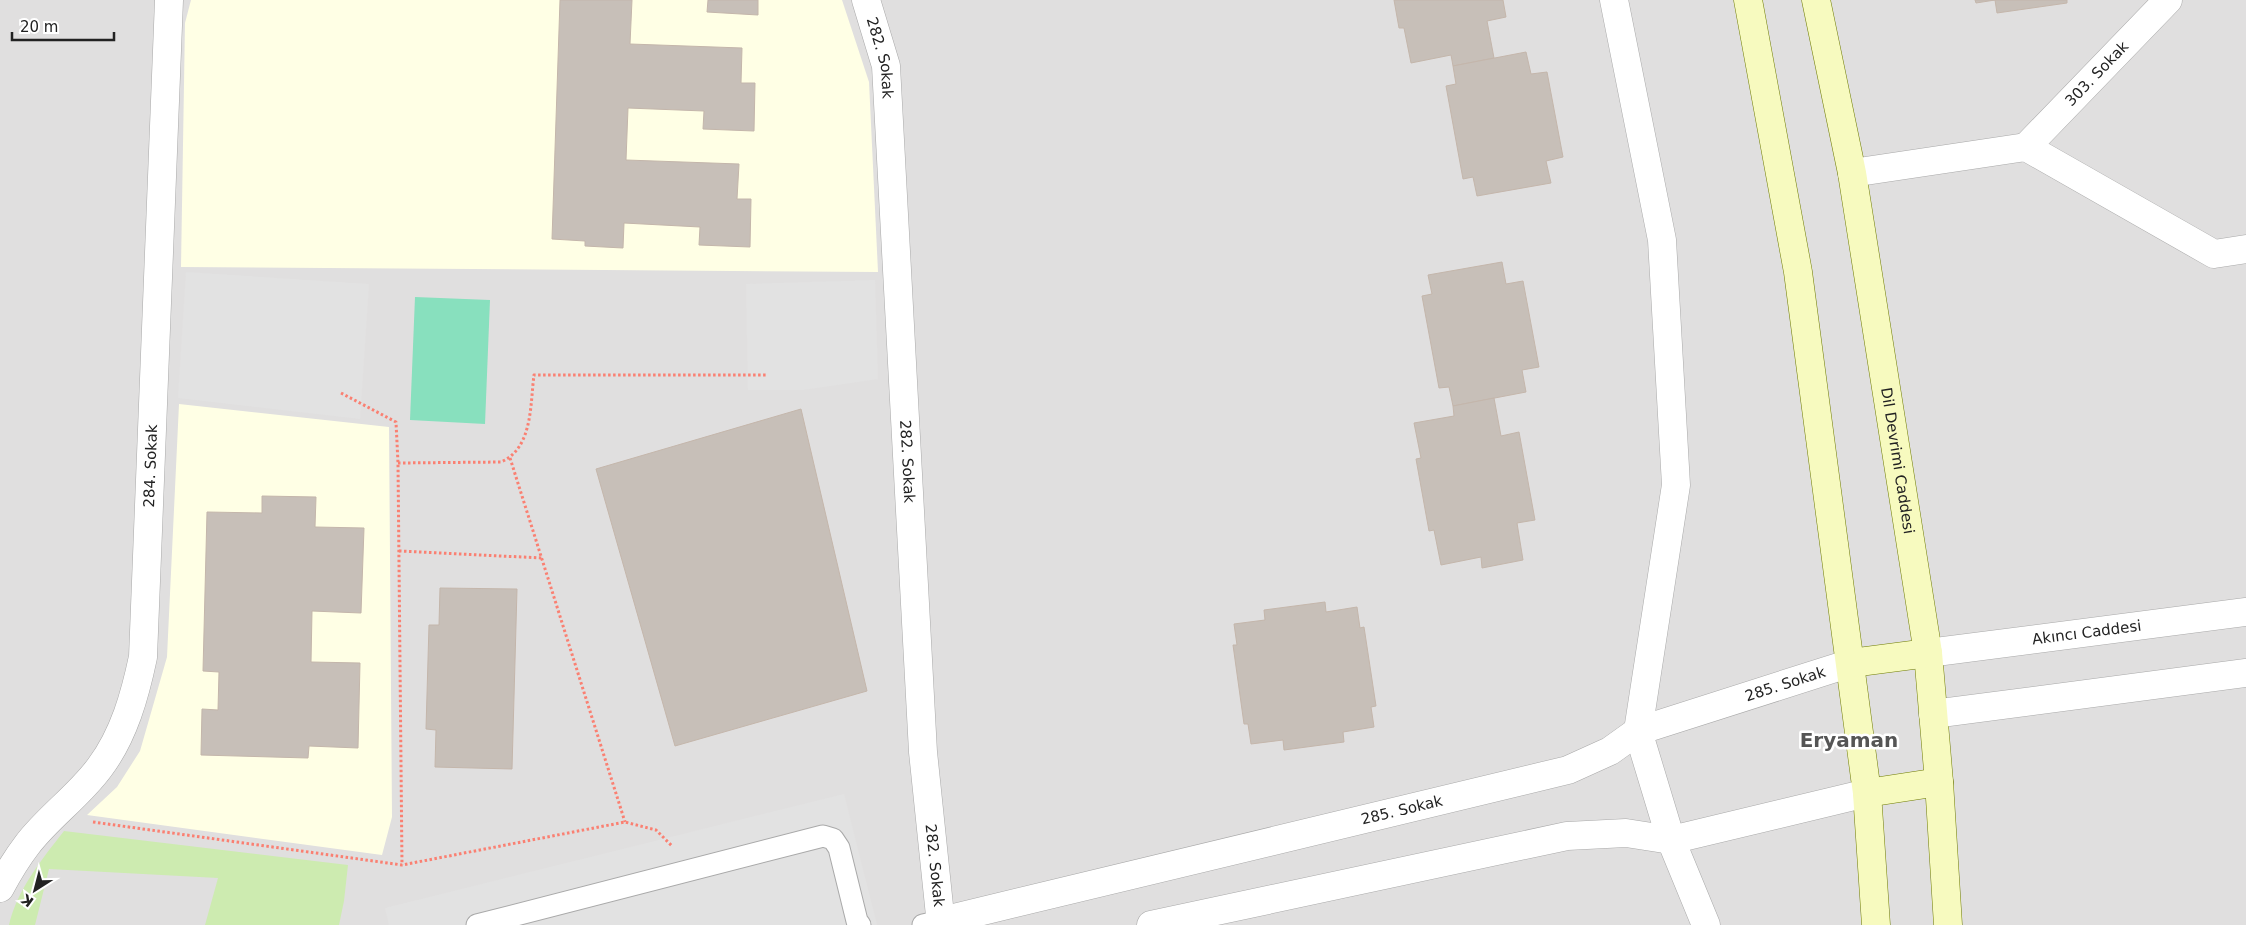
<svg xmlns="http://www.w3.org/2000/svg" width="2246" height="925" viewBox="0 0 2246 925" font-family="'DejaVu Sans',sans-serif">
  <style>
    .residential { fill: #e0dfdf }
    .education { fill: #ffffe5 }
    .grass { fill: #cdebb0 }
    .pitch { fill: #88e0be }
    .parking { fill: #e2e2e2 }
    .building { fill: #c7bfb8; stroke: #c4b6ab }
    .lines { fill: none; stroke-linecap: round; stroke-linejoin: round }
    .service-casing { stroke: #a9a9a9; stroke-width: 23 }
    .minor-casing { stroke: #a9a9a9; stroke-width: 29 }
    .tertiary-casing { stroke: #a9a9a9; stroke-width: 29 }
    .secondary-casing { stroke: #707d05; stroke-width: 29 }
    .path { stroke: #fa8072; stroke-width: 3; stroke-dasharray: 2.5 2.5; stroke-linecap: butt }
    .service { stroke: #fff; stroke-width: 21 }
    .minor { stroke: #fff; stroke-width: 28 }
    .tertiary { stroke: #fff; stroke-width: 28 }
    .secondary { stroke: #f7fabf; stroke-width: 28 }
    .labels { text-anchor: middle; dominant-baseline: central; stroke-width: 5; stroke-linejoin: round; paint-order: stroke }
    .street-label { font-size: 15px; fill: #222; stroke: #fff }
    .district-label { font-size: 20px; font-weight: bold; fill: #555; stroke: #fff }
  </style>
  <rect width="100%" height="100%" fill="#f2efe9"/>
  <rect class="residential" x="0" y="0" width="2246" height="925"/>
  <g class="education">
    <path d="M191,0h651l27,82 9,190 -697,-5 4,-244z"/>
    <path d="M179,404l210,23 3,390 -10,38 -295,-40 30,-28 23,-36 27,-94z"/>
  </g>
  <path class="grass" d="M64,831l284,34 -4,36 -5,24h-134l13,-47 -169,-9 -14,56h-26c8,-35 33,-66 55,-94z"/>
  <path class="pitch" d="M415,297l75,3 -5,124 -75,-4z"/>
  <g class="parking">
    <path d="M186,272l183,12 -9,135 -182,-21z"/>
    <path d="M875,280l3,99 -75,11h-55l-2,-106z"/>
    <path d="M844,794l33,131h-488l-4,-17z"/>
  </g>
  <g class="building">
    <path d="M560,0h72l-2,44 112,4 -1,35h14l-1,48 -51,-2 1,-18 -76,-3 -2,52 113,4 -2,35h14l-1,48 -51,-2 1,-18 -76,-4 -1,25 -38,-2v-5l-33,-2z"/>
    <path d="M708,0h50v15l-51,-3z"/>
    <path d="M1394,0h109l3,17 -19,4 7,37 -41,8 -2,-11 -40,8 -7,-35h-5z"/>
    <path d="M1975,0h92v3l-70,10 -2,-13 -19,3z"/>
    <path d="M1526,52l5,22 16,-2 16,85 -17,4 5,22 -74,13 -4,-19 -10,2 -17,-93 10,-2 -3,-18z"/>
    <path d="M1502,262l4,22 17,-3 16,86 -17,3 4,22 -73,14 -4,-19 -10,1 -17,-92 10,-2 -4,-19z"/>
    <path d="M1494,398l7,38 18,-4 16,88 -18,3 6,37 -41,8 -1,-11 -40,8 -7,-35 -5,1 -13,-72 5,-1 -7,-35 40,-7 -1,-10z"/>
    <path d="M801,409l66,282 -192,55 -79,-277z"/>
    <path d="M262,496l54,1 -1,30 49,1 -3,85 -49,-2 -1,51 49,1 -2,85 -49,-2 -1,12 -107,-3 1,-46 16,1 1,-38 -16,-1 4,-159 55,1z"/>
    <path d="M440,588l77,1 -5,180 -77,-2 1,-37 -10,-1 3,-104h10z"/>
    <path d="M1325,602l1,10 31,-5 3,21 4,-1 12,79 -5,1 3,20 -31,5 1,10 -60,8 -1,-10 -32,4 -3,-20h-4l-11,-79h4l-3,-21 31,-4 -1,-10z"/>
  </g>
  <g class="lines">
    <g class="service-casing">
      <g id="service">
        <path d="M477,925l346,-89 10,3 6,9 18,73 3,4"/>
        <path d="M923,925l18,-4"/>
      </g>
    </g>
    <g class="minor-casing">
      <g id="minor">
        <path id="s1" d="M866,0l20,66 37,686 18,173"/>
        <path d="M1614,0l48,240 14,245 -38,246 33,109 35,85"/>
        <path id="s2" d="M2026,147l142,-147"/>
        <path d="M1852,173l174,-26 188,107 32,-5"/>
        <path id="s3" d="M0,888c8,-15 17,-30 27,-43 21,-28 52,-49 73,-78 24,-32 35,-72 43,-110l26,-657"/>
        <path id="s4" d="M941,921l627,-151 42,-19 28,-20 213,-68"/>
        <path d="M1151,925l416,-89 59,-3 45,7 196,-47"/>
      </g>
    </g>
    <g class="tertiary-casing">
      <g id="tertiary">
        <path id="s5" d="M1928,653l318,-41"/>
        <path d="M1933,714l313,-41"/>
      </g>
    </g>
    <g class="secondary-casing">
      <g id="secondary">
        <path d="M1748,0l50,272 69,521 9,132"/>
        <path id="s6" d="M1816,0l36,173 76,480 11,129 9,143"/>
        <path d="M1851,663l77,-10"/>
        <path d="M1867,793l72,-11"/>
      </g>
    </g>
    <g class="path">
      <path d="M341,393l55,29 2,41 4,402"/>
      <path d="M510,458l115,364"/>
      <path d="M398,463l103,-1c32,-14 29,-57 33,-87h232"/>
      <path d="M399,551l143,7"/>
      <path d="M93,822l309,43 223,-43 31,8 16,16"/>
    </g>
    <use href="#service" class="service"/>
    <use href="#minor" class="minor"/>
    <use href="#tertiary" class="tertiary"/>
    <use href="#secondary" class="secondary"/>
  </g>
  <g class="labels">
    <g class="street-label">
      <text stroke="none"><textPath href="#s1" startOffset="60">282. Sokak</textPath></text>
      <text stroke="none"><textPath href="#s2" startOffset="102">303. Sokak</textPath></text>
      <text stroke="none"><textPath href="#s6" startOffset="468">Dil Devrimi Caddesi</textPath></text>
      <text stroke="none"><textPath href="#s1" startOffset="465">282. Sokak</textPath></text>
      <text stroke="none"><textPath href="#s3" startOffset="468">284. Sokak</textPath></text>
      <text stroke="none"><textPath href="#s5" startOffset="160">Akıncı Caddesi</textPath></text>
      <text stroke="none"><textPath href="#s4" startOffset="880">285. Sokak</textPath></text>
      <text stroke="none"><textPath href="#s4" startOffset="474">285. Sokak</textPath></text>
      <text stroke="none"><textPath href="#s1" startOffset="870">282. Sokak</textPath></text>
    </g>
    <g class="district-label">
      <text x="1849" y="740">Eryaman</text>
    </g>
  </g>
  <g transform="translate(35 890) rotate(216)" stroke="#ffffff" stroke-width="4" paint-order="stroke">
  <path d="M0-4L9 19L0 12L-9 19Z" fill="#222222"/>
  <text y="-8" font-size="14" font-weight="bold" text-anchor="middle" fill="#222222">K</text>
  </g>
  <path d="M12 32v8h102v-8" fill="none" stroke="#222222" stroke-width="2.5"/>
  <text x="20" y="32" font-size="15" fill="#222222" stroke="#ffffff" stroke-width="4" paint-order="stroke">20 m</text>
</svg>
